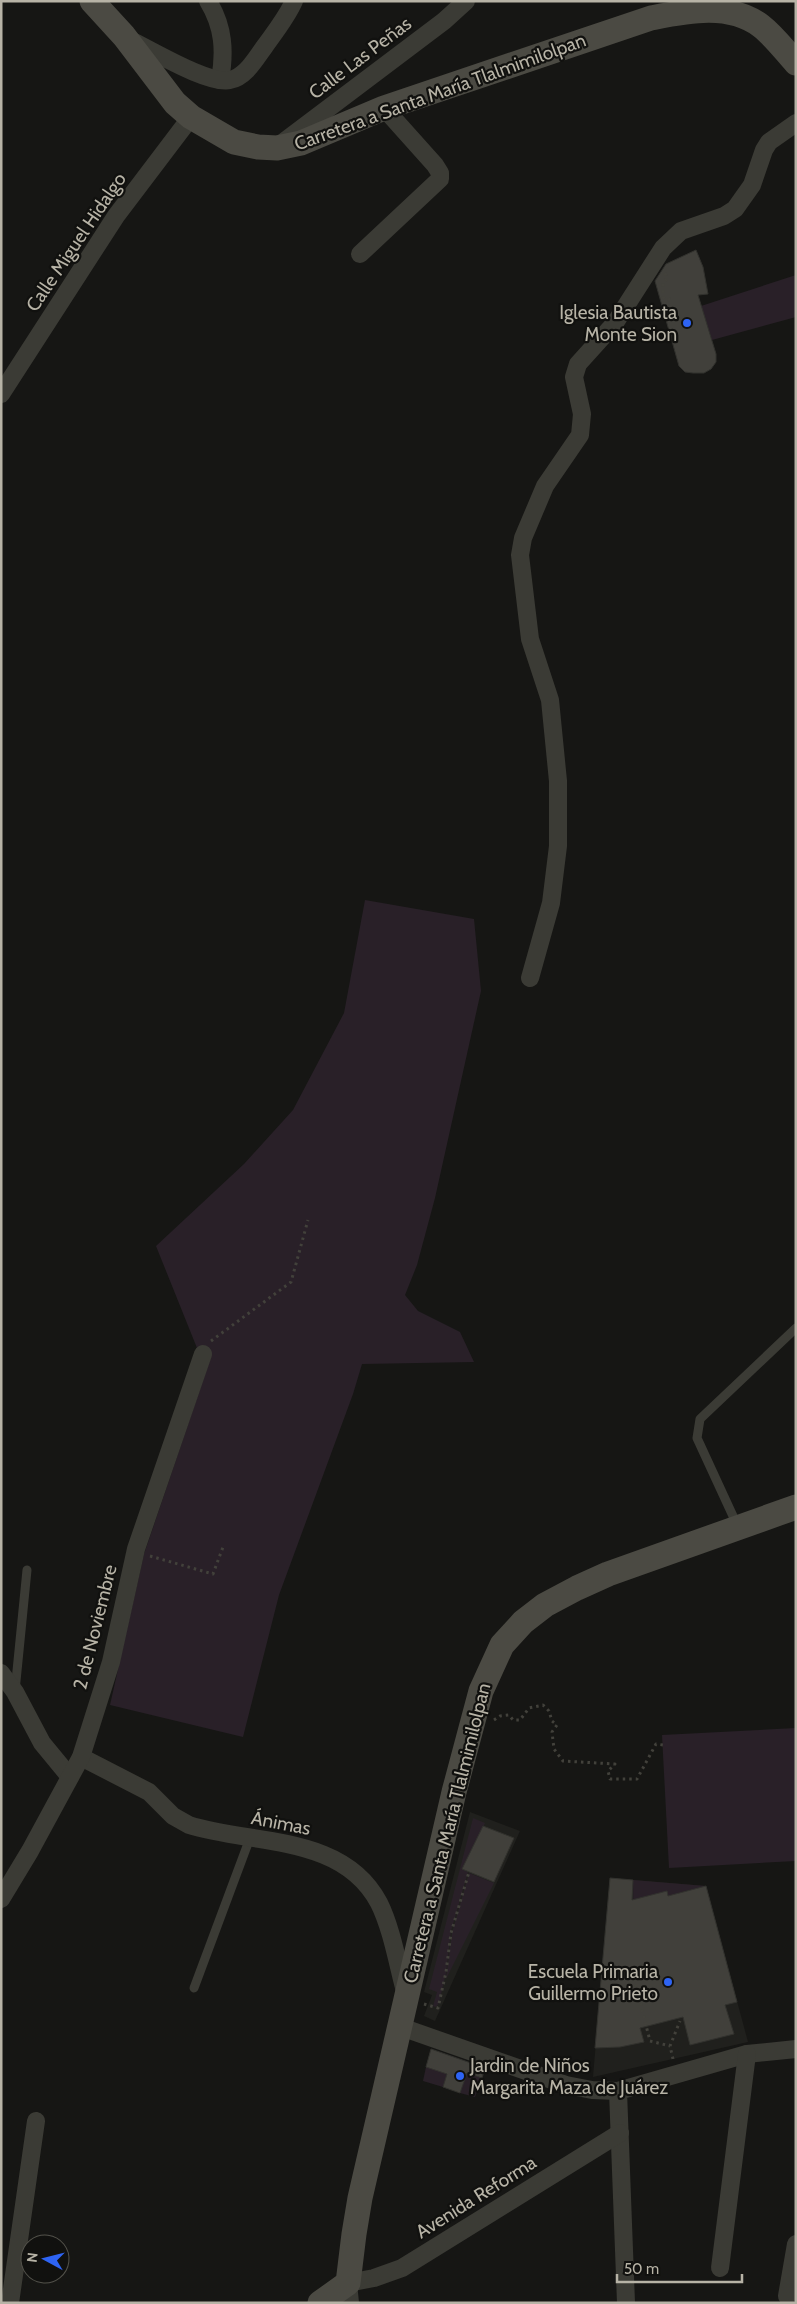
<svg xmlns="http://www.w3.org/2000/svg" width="797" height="2304" viewBox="0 0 797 2304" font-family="Cabin,sans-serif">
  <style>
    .built { fill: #20201d }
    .green { fill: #292028 }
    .building { fill: #41403b; stroke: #32322e }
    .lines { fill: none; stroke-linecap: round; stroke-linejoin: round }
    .path { stroke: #42413b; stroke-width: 3; stroke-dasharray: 2.5 4; stroke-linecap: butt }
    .lane { stroke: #3b3b35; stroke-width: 9 }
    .street { stroke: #3b3b35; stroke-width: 18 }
    .secondary { stroke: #4b4a43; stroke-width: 25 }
    .poi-dot { fill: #2e64f4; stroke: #11110f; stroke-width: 2 }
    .labels { text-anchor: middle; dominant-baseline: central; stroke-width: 4.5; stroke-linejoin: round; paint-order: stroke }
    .street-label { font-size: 19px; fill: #b7b3a6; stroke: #11110f }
    .poi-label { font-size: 19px; fill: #b7b3a6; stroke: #11110f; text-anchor: end }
  </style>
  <rect width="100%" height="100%" fill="#161614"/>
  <g class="built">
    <path d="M470,1812l50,19 -85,190 -11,-5 8,-21 -8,-3z"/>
    <path d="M610,1878l96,8 42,156 -155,35z"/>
  </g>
  <g class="green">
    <path d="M796,275v42l-84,23 -11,-34z"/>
    <path d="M365,900l109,19 7,72 -46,207 -18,67 -12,30 13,16 42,21 14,30 -112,2 -9,30 -74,201 -36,142 -133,-32 34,-151 67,-197 -14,-9 -41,-102 88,-82 49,-54 51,-97z"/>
    <path d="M796,1728v133l-127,7 -7,-133z"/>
    <path d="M473,1818l12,5 -23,46 6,3 -17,59 -5,42 -7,30 -3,4 -3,-1 4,-14 -8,-3z"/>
    <path d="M469,1873l25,10 -48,96 6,-46z"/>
    <path d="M633,1880l73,6 -28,7 -44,50z"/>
    <path d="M426,2067h23l-6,20 -20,-6z"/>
    <path d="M467,2073l15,5 -7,19 -15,-4z"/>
  </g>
  <g class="building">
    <path d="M696,250l7,17 5,27 -10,1 18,59v8l-5,7 -7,4h-11l-8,-1 -6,-6 -24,-85 11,-17z"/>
    <path d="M483,1826l31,12 -20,44 -32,-13z"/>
    <path d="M610,1878l23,2 -1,20 35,-9 1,5 38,-10 31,116 -12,3 9,29 -44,11 -7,-28 -43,11 4,14 -24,5 -25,1z"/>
    <path d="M431,2049l54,19 -3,10 -15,-5 -7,20 -17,-6 4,-13 -21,-7z"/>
  </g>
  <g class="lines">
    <g class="path">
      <path d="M665,273l2,6 -4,3v15l3,3 6,-1"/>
      <path d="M211,1341l80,-59 17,-62"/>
      <path d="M150,1556l63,18 10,-27"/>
      <path d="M494,1720l6,-4 9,-1 4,5h7l9,-12 14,-3 6,6 3,10 5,4 -5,7 2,17 9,12 52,3 -7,7 2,8h27l19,-35 7,1"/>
      <path d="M634,1978l16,63 20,5"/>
      <path d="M424,2004l14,4 8,-36 5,-39 18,-61"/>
      <path d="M673,2059l-3,-13 10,-25"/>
    </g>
    <g class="lane">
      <path d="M738,1527l-41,-89 3,-19 96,-91"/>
      <path d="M15,1691l12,-121"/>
      <path d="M194,1988l56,-150"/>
    </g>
    <g class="street">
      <path d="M208,1c16,26 17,51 12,79"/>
      <path d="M128,39c22,10 80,46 102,41 16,-3 26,-22 35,-34 10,-14 22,-29 29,-45"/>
      <path d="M281,144l163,-123 22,-20"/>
      <path d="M360,254l80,-75v-6l-5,-8 -51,-57"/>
      <path d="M1,394l115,-178 75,-99"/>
      <path d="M530,978l21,-75 7,-57v-65l-8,-81 -20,-61 -10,-84 3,-17 22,-52 35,-51 2,-21 -8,-37 4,-13 37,-41 48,-75 18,-17 43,-15 11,-7 17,-24 12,-35 5,-8 27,-19"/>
      <path d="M1,1673l14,19 27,51 28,34"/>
      <path d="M81,1757l68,35 24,24 16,9c64,20 154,9 190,78 13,26 19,63 27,92"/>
      <path d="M1,1899l29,-48 51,-94 30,-95 25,-113 67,-195"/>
      <path d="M401,2027l165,58 26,5 26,1 129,-37 49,-5"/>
      <path d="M618,2091l8,212"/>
      <path d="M720,2268l27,-214"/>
      <path d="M787,2296l9,-52"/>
      <path d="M10,2303l26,-182"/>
      <path d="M350,2303l-2,-20 26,-5 28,-10 218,-135"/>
    </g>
    <g class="secondary">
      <path d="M92,1l32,35 51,67 16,14 43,25 24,5 19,1 24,-5 83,-35 267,-90c36,-7 78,-16 110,8 13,10 24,25 35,37"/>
      <path d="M320,2303l28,-20 6,-49 6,-36 94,-406 27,-101 21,-46 21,-23 22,-17 32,-17 31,-14 188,-67"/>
    </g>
  </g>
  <g class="poi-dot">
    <circle cx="687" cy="323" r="5"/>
    <circle cx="668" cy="1982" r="5"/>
    <circle cx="460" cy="2076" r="5"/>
  </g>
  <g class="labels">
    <g class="street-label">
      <text transform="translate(360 58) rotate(-37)">Calle Las Peñas</text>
      <text transform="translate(440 92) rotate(-20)">Carretera a Santa María Tlalmimilolpan</text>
      <text transform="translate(76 242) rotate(-56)">Calle Miguel Hidalgo</text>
      <text transform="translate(95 1627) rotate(-76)">2 de Noviembre</text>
      <text transform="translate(281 1823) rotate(11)">Ánimas</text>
      <text transform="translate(447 1833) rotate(-76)">Carretera a Santa María Tlalmimilolpan</text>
      <text transform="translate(476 2197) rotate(-32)">Avenida Reforma</text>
    </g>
    <g class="poi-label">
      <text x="677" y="312">Iglesia Bautista<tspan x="677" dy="22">Monte Sion</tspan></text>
      <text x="658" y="1971">Escuela Primaria<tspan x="658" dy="22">Guillermo Prieto</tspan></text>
      <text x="470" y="2065" text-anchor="start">Jardin de Niños<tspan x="470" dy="22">Margarita Maza de Juárez</tspan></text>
    </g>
  </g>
  <rect width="797" height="2304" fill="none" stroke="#b7b3a6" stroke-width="5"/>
  <g transform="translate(45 2259) rotate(277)"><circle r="24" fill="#11110f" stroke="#53524b"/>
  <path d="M0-4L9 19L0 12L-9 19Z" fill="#2e64f4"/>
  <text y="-8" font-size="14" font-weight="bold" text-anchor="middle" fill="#b7b3a6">N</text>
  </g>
  <path d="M617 2274v8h125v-8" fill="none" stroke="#b7b3a6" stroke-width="2.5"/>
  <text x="624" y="2274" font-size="15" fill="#b7b3a6" stroke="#11110f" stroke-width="4" paint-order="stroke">50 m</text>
</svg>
